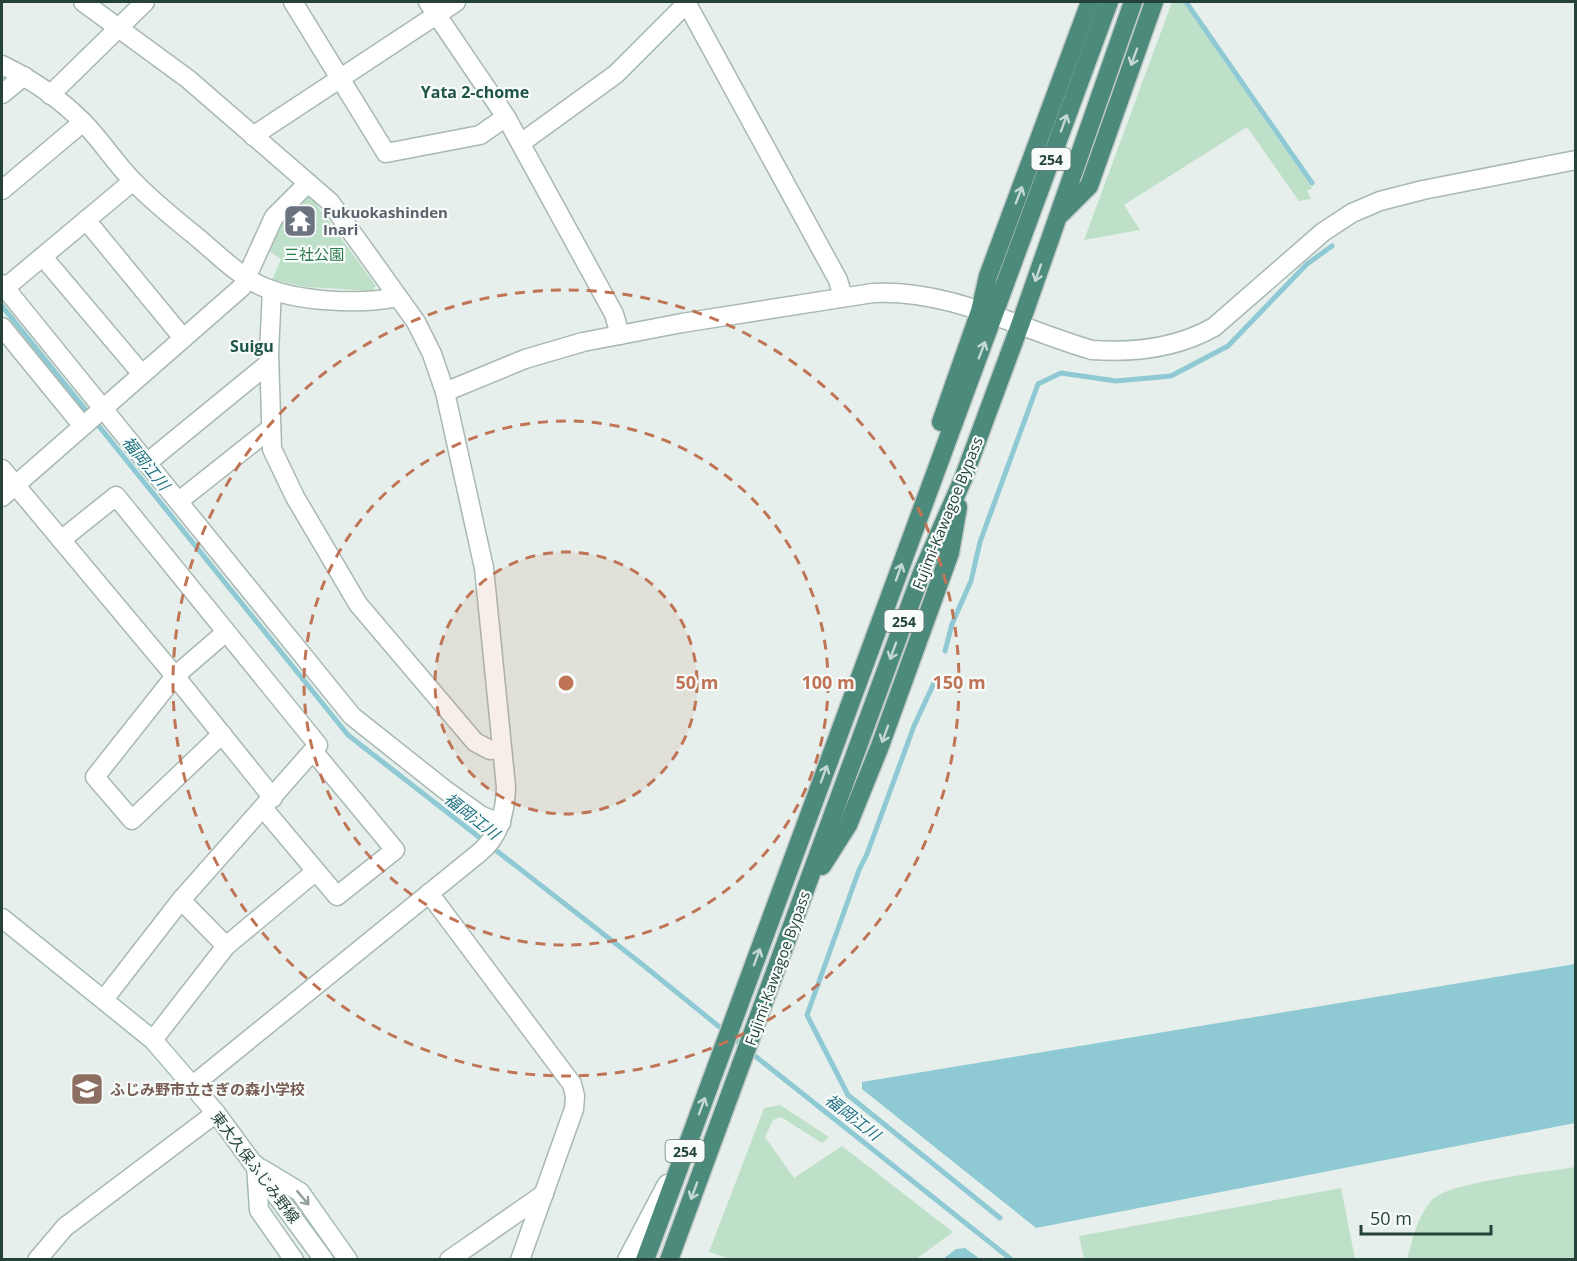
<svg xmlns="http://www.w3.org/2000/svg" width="1577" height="1261" viewBox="0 0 1577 1261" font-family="'Open Sans','Noto Sans JP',sans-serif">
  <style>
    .green { fill: #bfe0c8 }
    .water { fill: #8ec9d4 }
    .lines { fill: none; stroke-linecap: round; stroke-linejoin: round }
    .stream { stroke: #8ec9d4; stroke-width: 5 }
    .minor-casing { stroke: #a8b8b2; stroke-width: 21 }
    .tertiary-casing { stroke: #a8b8b2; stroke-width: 21 }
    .secondary-casing { stroke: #a4bbb3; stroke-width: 21 }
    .trunk-casing { stroke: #c2cac8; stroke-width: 21 }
    .minor { stroke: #fff; stroke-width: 18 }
    .tertiary { stroke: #fff; stroke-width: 18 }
    .secondary { stroke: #fff; stroke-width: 18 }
    .trunk { stroke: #4c8a7c; stroke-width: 18 }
    .oneway { stroke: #c4d9d4 }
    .oneway2 { stroke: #92a09c }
    .ring { fill: none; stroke: #c07456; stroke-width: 3; stroke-dasharray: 10 8 }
    .labels { text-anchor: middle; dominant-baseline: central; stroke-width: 4.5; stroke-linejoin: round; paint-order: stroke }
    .shield { fill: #f7fbf9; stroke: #637a73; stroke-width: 1.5 }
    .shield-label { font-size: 14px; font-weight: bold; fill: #24423a }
    .worship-label { font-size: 15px; font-weight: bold; fill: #5b616d; stroke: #f7fbf9; text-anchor: start }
    .park-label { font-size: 15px; fill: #2d7a4b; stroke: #f7fbf9 }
    .street-label { font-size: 15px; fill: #24423a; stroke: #f7fbf9 }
    .education-label { font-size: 15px; font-weight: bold; fill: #785e54; stroke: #f7fbf9; text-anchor: start }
    .neighbourhood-label { font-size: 16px; font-weight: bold; fill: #1f5548; stroke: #f7fbf9 }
    .water-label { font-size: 16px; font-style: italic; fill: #1c6f80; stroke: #f7fbf9 }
    .centre { fill: #c07456; stroke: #f7fbf9; stroke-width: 3 }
    .ring-label { font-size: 18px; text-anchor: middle; font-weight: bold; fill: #c07456; stroke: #f7fbf9; stroke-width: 4.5; stroke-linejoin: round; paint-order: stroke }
  </style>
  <rect width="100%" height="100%" fill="#e6efeb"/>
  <g class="green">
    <path d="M1172,2h11l129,186 -5,3 4,8 -12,2 -52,-74 -123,78 16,25 -56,10z"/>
    <path d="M303,194l10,6 63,86 -4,5 -66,-4 -34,-7 9,-21 -17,-11 13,-26z"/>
    <path d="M780,1105l49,32 -7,6 -41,-26 -8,3 -8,17 29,41 48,-32 111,86 -37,27 -183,1 -24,-8 55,-144z"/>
    <path d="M1575,1167v92h-168c6,-21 10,-42 25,-59 16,-18 115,-28 143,-33z"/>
    <path d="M1341,1188l14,71h-271l-5,-23z"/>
  </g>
  <g class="water">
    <path d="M1575,964v159l-539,105 -174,-139v-7z"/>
    <path d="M965,1248l15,11h-37l13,-10z"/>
  </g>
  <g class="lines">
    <g class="stream">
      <path d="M1186,2l126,181"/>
      <path d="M2,306l346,429 290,226 105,85"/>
      <path d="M945,651l7,-27 19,-43 9,-39 58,-158 23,-11 55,8 55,-5 57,-30 79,-82 25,-18"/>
      <path d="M934,683l-20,43 -47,128 -8,16 -52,145 41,80 152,123"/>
      <path d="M750,1052l262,208"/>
    </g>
    <g class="minor-casing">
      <g id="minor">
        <path d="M293,2l93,151 94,-18 26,-18"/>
        <path d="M428,2l78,115 108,197 6,21"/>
        <path d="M686,2l152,278 5,17"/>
        <path d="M2,65c29,14 58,34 81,57 18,18 32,41 50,59 20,21 43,39 65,57 19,16 39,36 61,47 36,17 101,20 139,12"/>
        <path d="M2,94l22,-18"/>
        <path d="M50,95l95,-93"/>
        <path d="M253,136l203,-134"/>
        <path d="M521,143l95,-69 71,-71"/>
        <path d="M2,190l81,-68"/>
        <path d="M86,220l97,118"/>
        <path d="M43,257l98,116"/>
        <path d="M2,284l350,432 92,73 38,27 19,7"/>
        <path d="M5,288l128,-107"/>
        <path d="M272,290l-3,63 3,96 23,48 63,107 117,138 15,8 12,-1"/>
        <path d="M2,327l80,98"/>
        <path d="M148,462l121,-99"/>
        <path d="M2,469l173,207 98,122"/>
        <path d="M2,497l240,-210 32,-70 34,-34"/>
        <path d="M179,501l92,-73"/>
        <path d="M61,540l55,-44 202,249 -137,155 -76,98"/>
        <path d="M222,734l-90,86 -37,-43 80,-101 51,-44"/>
        <path d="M263,808l74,88 58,-46 -82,-99"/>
        <path d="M429,893l143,191 3,12 -1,13 -54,151"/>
        <path d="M181,900l45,46"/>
        <path d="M153,1040l73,-94 90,-75"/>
        <path d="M37,1260l28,-33 151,-114"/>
        <path d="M449,1260l95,-66"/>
      </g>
    </g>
    <g class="tertiary-casing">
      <g id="tertiary">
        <path d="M83,2l105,77 142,123 86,120 16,32 13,38 39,176 22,219c-1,26 -6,49 -27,66l-286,232"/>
        <path d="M445,392l80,-33 58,-17 99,-19 191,-30c78,-4 146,36 219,57 42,3 85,-2 122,-23l109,-95 29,-19 28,-12 43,-11 153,-30"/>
      </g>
    </g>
    <g class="secondary-casing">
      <g id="secondary">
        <path d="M2,918l151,122 63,73 108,147"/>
        <path d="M256,1165l3,45 35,50"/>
        <path d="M262,1169l38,23 48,68"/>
        <path d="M627,1260l40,-76"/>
      </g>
    </g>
    <g class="trunk-casing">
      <g id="trunk">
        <path d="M1061,214l28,-28 65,-184"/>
        <path d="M941,422l39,-111 8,-35 102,-274"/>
        <path d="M822,866l26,-41 32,-79 70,-193 8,-46"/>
        <path d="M645,1260l464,-1258"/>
        <path d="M669,1260l252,-685 42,-96 57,-154 113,-323"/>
      </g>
    </g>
    <use href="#minor" class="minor"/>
    <use href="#tertiary" class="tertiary"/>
    <use href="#secondary" class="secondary"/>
    <use href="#trunk" class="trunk"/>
  </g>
  <defs><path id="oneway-shaft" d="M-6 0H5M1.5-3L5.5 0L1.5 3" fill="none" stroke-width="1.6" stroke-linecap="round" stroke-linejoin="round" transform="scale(1.5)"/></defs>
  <g class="oneway">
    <use href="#oneway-shaft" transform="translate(1134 57) rotate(110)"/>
    <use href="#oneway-shaft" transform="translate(1064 123) rotate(-70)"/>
    <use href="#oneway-shaft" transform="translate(1019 195) rotate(-69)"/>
    <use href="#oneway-shaft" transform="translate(1038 273) rotate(109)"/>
    <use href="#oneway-shaft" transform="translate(982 350) rotate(-69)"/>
    <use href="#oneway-shaft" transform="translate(899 572) rotate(-70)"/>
    <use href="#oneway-shaft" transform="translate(893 651) rotate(110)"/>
    <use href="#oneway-shaft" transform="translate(885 734) rotate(110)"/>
    <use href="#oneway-shaft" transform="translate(824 774) rotate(-70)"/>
    <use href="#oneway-shaft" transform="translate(757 957) rotate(-70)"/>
    <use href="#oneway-shaft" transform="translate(702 1106) rotate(-70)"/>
    <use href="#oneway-shaft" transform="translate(694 1191) rotate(110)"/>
  </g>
  <use class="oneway2" href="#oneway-shaft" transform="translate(303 1198) rotate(50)"/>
  <circle cx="566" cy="683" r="131" fill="#c07456" fill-opacity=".12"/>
  <g class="ring">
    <circle cx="566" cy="683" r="131"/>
    <circle cx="566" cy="683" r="262"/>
    <circle cx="566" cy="683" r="393"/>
  </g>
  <defs>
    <g id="temple-square" transform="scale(1.725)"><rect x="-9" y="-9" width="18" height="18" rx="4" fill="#6b7280" stroke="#f7fbf9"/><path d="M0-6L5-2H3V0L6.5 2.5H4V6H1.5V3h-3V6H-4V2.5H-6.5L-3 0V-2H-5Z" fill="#fff"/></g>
    <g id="school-square" transform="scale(1.725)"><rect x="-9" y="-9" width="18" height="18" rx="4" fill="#8d6e63" stroke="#f7fbf9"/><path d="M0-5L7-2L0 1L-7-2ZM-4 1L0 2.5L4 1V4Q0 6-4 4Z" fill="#fff"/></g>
  </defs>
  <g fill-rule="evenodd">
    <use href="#temple-square" x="300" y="221"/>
    <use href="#school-square" x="87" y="1089"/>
  </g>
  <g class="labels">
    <g class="shield">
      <rect x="1031.5" y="148" width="39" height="22" rx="4.5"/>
      <rect x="884.5" y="610" width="39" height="22" rx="4.5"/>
      <rect x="665.5" y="1140" width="39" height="22" rx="4.5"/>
    </g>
    <g class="shield-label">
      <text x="1051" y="159">254</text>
      <text x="904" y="621">254</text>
      <text x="685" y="1151">254</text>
    </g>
    <g class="worship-label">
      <text x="323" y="212">Fukuokashinden<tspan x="323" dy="17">Inari</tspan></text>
    </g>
    <g class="park-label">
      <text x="314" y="254">三社公園</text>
    </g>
    <g class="street-label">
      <text transform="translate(947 513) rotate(-68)">Fujimi-Kawagoe Bypass</text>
      <text transform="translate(777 968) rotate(-70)">Fujimi-Kawagoe Bypass</text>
      <text transform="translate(256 1167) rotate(53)">東大久保ふじみ野線</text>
    </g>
    <g class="education-label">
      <text x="110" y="1089">ふじみ野市立さぎの森小学校</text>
    </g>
    <g class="neighbourhood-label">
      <text x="475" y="92">Yata 2-chome</text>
      <text x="252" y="346">Suigu</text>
    </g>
    <g class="water-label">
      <text transform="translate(146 463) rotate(51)">福岡江川</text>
      <text transform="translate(472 816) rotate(38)">福岡江川</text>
      <text transform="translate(853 1117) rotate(38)">福岡江川</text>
    </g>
  </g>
  <circle cx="566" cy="683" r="9" class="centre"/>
  <g class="ring-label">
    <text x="697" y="689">50 m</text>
    <text x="828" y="689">100 m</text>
    <text x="959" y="689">150 m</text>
  </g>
  <rect width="1577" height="1261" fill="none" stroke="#24423a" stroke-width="6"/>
  <path d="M1361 1225v9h130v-9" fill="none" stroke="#24423a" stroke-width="3"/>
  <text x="1370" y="1225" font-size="18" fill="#24423a" stroke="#f7fbf9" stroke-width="4.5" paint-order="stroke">50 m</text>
</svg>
